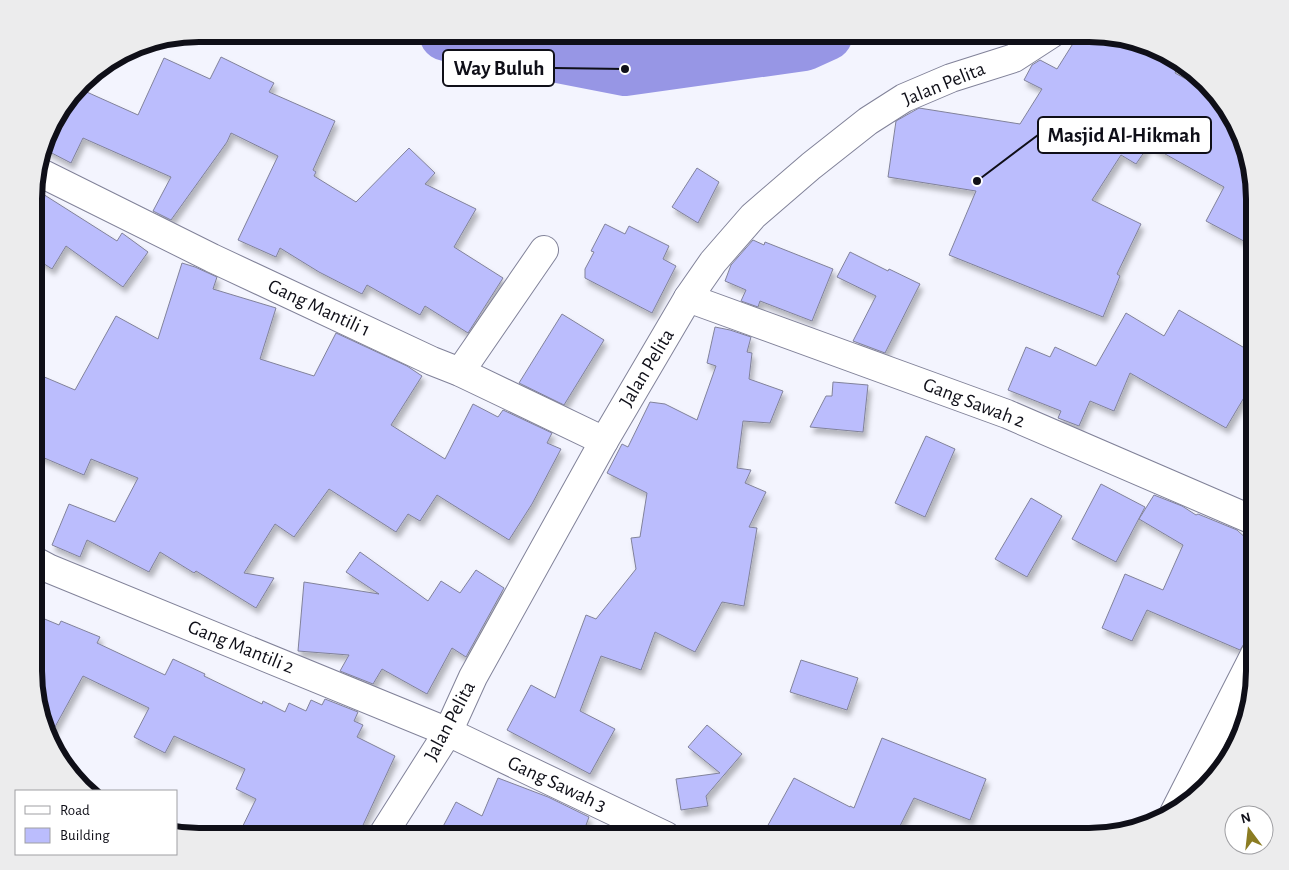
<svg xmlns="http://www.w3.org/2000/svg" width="1289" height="870" viewBox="0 0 1289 870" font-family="'Alegreya Sans',sans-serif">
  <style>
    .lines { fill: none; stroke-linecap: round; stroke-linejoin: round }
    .river { stroke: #9796e5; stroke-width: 54 }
    .building { fill: #bbbdfd; stroke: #81829a; filter: url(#shadow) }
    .minor-casing { stroke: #818299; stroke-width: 30 }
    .tertiary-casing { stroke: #818299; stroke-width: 30 }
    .minor { stroke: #fff; stroke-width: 28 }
    .tertiary { stroke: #fff; stroke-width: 28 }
    .labels { text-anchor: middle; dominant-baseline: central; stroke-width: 4; stroke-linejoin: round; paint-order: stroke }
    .street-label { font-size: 20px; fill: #0f0f18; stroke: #fff }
    .rim { fill: none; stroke: #0f0f18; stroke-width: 6 }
    .leader { fill: none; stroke: #0f0f18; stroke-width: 2 }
    .callout-dot { fill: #0f0f18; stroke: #fff; stroke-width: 2 }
    .callout { fill: #fff; stroke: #0f0f18; stroke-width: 2 }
    .callout-label { font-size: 21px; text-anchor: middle; font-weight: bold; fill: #0f0f18 }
  </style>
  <defs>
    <filter id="shadow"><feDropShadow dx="3" dy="5.5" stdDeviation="2.5" flood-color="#0004"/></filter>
  </defs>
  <rect width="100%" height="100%" fill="#f3f4fe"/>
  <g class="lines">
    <path class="river" d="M446,34l179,35 179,-25 22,-10"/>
  </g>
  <g class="building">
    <path d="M1079,34h11l33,5 54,30 -2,4 36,20 22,24 22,72v58l-49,-26 18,-34 -75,-42 -13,19 -15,-9 -29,45 49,24 -24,50 3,2 -17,41 -154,-62 27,-64 -88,-14 8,-56 23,-13 101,16 22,-35 -18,-9 8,-15 8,-5 17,9z"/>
    <path d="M221,57l53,26 -5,9 66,29 -22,49 3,2 -2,4 42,26 53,-54 26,25 -10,11 51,25 -22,38 49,31 -35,55 -43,-27 -5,9 -53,-30 -5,9 -43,-22 -39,-24 -4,9 -38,-17 40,-84 -47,-23 -4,9 -56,78 -18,-9 18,-34 -88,-39 -12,25 -27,-14 7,-23 29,-37 58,26 26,-57 46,21z"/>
    <path d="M697,168l22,14 -21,41 -26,-16z"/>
    <path d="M35,189l82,52 5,-8 26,19 -25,35 -57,-41 -14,23 -17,-11z"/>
    <path d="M605,224l20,10 4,-8 40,20 -6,13 13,7 -24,47 -67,-35v-9l9,-17 -3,-1z"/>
    <path d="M753,240l11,5 1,-3 68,27 -21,52 -52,-20 -2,6 -17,-6 5,-11 -21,-9 6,-16z"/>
    <path d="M850,252l38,19 1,-2 31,15 -35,69 -32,-12 23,-45 -39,-19z"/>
    <path d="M182,263l13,4 22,10 -4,12 63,19 -16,51 54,17 22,-43 71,33 15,10 -31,49 54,34 28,-55 25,13 5,-7 49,23 -5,10 14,6 -29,55 -23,36 -72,-45 -17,26 -12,-7 -12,18 -67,-43 -35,48 -19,-13 -31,49 30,5 -18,30 -60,-37 -2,2 -34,-21 -11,20 -62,-32 -7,17 -28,-12 17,-41 46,18 23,-44 -47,-19 -7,16 -49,-21v-81l40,17 41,-74 42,23z"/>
    <path d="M1179,310l76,44v25l-29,49 -96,-55 -16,38 -24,-10 -11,25 -21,-8 3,-7 -53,-21 18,-43 24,10 5,-10 41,19 30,-53 38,23z"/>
    <path d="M562,314l42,26 -40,65 -45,-22z"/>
    <path d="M715,327l15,3 21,7 -4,15 5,1 -3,26 34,12 -13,32 -27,-2 -6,47 14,2 -6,13 21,9 -17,35 8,1 -13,78 -22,-4 -27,50 -40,-20 -14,38 -40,-14 -21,55 35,18 -25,45 -83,-44 24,-45 24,13 31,-83 10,4 40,-50 -5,-31 9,-1 7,-44 -40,-20 15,-29 6,3 22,-45 15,2 32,16 19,-54 -9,-3z"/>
    <path d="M833,382l35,3 -5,47 -53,-5 16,-31h6z"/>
    <path d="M926,436l29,13 -30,68 -30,-14z"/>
    <path d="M1101,484l44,23 -29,55 -44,-23z"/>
    <path d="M1154,495l28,11 14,9 2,-1 39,16 11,10 7,4v94l-9,3 -6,9 -93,-40 -15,31 -30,-13 23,-54 38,16 20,-45 -44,-26z"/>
    <path d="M1031,498l31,18 -35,61 -32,-18z"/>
    <path d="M360,552l68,49 13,-20 19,12 16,-23 28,18 -38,69 -14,-9 -25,46 -45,-25 -9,15 -33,-13 9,-16 -51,-4 6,-69 75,12 -33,-22z"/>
    <path d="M35,615l24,10 2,-4 39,16 -3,6 68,32 8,-16 32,15 -1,2 58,28 1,-3 22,11 4,-9 17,8 5,-11 11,5 3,-6 33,13 -4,9 9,4 -6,12 38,19 -37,80h-120l18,-37 -20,-10 9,-20 -71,-33 -9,17 -31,-16 15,-29 -66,-32 -33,60 -15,-44z"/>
    <path d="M801,660l57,18 -11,32 -57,-18z"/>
    <path d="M707,725l35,29 -36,42 2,10 -27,4 -5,-31 44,-6 -32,-26z"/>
    <path d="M882,738l104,41 -16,41 -56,-22 -19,38h-133l32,-58 56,29v-1l4,2z"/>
    <path d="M498,778l50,19 41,20 -7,19h-144l18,-34 26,14z"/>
  </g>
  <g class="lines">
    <g class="minor-casing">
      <g id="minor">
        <path d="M37,171l175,87 220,103 28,11 144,69"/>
        <path d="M688,298l319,116 248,107"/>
        <path d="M460,372l84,-122"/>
        <path d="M35,561l15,8 398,163 218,104"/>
        <path d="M1174,813l81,-159"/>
      </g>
    </g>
    <g class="tertiary-casing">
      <path id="tertiary" d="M382,836l66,-104 25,-55 131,-236 84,-143 25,-36 40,-46 58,-50 57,-45 36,-23 47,-20 63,-20 37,-24"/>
    </g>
    <use href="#minor" class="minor"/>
    <use href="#tertiary" class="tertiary"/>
  </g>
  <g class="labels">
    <g class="street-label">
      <text transform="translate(944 84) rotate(-22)">Jalan Pelita</text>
      <text transform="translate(319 308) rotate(25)">Gang Mantili 1</text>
      <text transform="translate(647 368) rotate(-59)">Jalan Pelita</text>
      <text transform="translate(974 403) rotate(21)">Gang Sawah 2</text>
      <text transform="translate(241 647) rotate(22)">Gang Mantili 2</text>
      <text transform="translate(450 721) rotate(-62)">Jalan Pelita</text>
      <text transform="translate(557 784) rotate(25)">Gang Sawah 3</text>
    </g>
  </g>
  <path d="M0 0H1289V870H0ZM199 42H1089A157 157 0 0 1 1246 199V671A157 157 0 0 1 1089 828H199A157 157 0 0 1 42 671V199A157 157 0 0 1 199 42Z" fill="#ececed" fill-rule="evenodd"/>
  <path class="rim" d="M199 42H1089A157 157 0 0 1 1246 199V671A157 157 0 0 1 1089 828H199A157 157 0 0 1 42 671V199A157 157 0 0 1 199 42Z"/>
  <path class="leader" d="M625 69L554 68M977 181L1038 135"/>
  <g class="callout-dot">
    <circle cx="625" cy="69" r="5"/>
    <circle cx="977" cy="181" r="5"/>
  </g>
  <g class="callout">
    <rect x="443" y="50" width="111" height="36" rx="5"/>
    <rect x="1038" y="117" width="173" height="36" rx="5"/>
  </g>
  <g class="callout-label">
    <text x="499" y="75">Way Buluh</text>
    <text x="1124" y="142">Masjid Al-Hikmah</text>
  </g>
  <rect x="15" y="790" width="162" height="65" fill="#ffffff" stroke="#9f9fa3"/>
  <rect x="25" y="806" width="25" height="8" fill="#ffffff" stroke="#9f9fa3"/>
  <text x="60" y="815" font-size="15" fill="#0f0f18">Road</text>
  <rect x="25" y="828" width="25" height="15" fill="#bbbdfd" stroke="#9f9fa3"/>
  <text x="60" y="840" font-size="15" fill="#0f0f18">Building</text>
  <g transform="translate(1249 830) rotate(345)"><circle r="24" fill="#ffffff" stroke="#9f9fa3"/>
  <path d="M0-4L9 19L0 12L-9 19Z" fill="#8b7c22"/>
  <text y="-8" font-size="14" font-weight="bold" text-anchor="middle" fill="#0f0f18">N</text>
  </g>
</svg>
